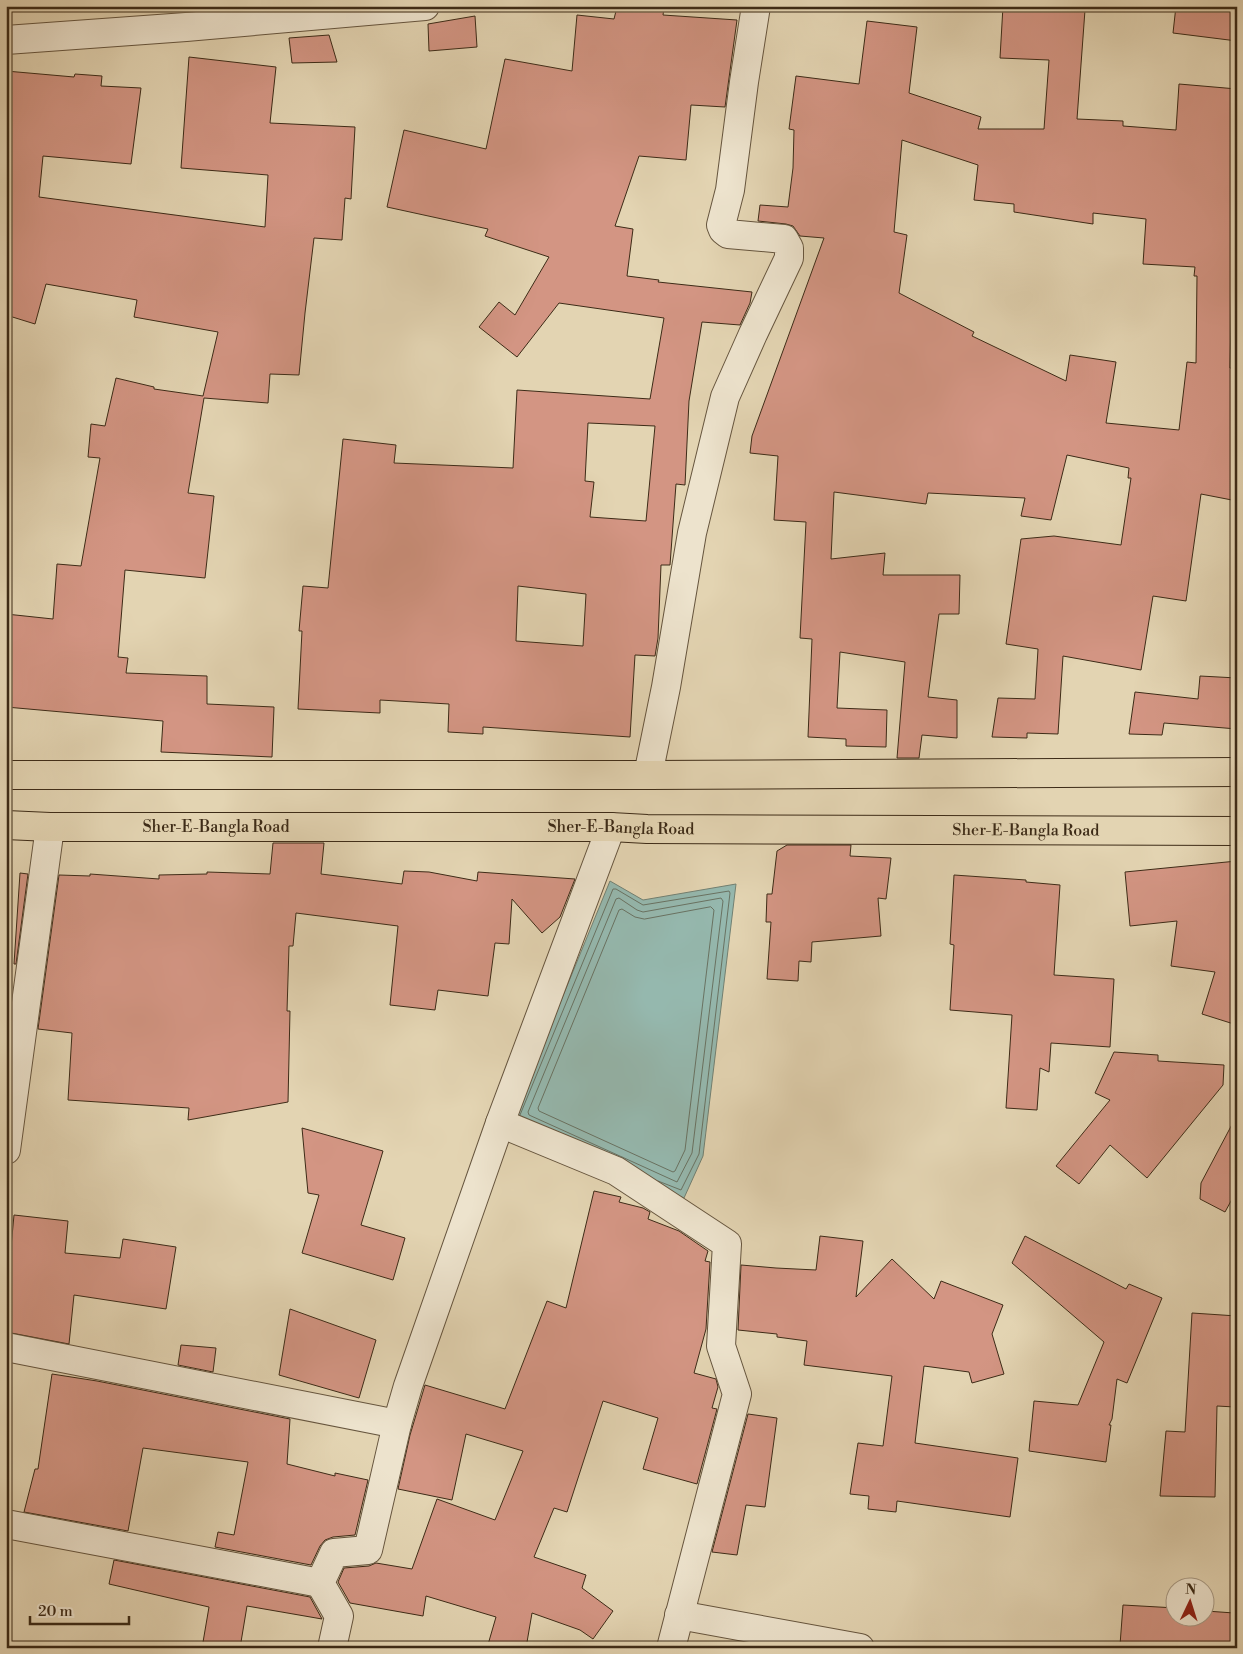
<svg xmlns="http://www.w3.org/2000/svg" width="1243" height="1654" viewBox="0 0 1243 1654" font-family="'Libre Bodoni',serif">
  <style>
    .water { fill: #95b8ae; stroke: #728072 }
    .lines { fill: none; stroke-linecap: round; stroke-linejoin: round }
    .shore { stroke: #697262; stroke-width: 1 }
    .building { fill: #d39583; stroke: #3d2b17; fill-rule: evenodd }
    .minor-casing { stroke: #66553e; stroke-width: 30 }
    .trunk-casing { stroke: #3d2b17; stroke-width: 30 }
    .minor { stroke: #ede3cd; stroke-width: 28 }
    .trunk { stroke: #e3d4b2; stroke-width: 28 }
    .labels { text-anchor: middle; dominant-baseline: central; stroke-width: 4.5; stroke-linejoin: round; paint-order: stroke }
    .street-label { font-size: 16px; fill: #3d2b17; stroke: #ede3cd }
  </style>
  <rect width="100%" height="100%" fill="#e3d4b2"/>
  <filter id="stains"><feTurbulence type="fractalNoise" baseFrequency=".004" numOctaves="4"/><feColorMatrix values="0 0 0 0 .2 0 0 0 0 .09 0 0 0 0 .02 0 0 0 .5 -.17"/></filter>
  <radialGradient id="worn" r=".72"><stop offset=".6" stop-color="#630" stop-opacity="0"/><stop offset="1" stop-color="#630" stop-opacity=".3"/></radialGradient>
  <path class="water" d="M610,881l33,19 93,-16 -33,272 -19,42 -169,-77v-8z"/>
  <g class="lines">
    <g class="shore">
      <path d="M711,907l3,3 -29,240 -10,21 -2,1 -134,-61 -1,-3 81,-198 3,-1 13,8 9,2z"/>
      <path d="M520,1115l93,-226h3l27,16 86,-14 1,2 -31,261 -18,36 -23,-9"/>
      <path d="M622,1157l-93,-42 -1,-3 88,-213 3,-1 18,12 6,2 78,-14 2,3 -31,252 -15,29 -55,-25"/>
    </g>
  </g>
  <g class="building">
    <path d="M1003,6l82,4 -8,109 46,2v5l53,4 3,-46 58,5v180l-5,-1 -2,100h7v133l-36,-7 -15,107 -33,-5 -12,74 -78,-14 -5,78 -31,-1v5l-35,-1 6,-39 37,1 3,-50 -32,-5 15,-105 33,-3 67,9 10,-67h-3l1,-10 -62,-13 -16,65 -30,-4 4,-18 -97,-5 -2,11 -92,-12 -3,67 54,-6 -2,22h77l-1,39h-20l-11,83 29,3v38l-35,-3 -3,23h-22l8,-96 -65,-10 -3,56 50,2 -1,37 -40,-1v-7l-38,-2 4,-98 -12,-1 6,-116 -32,-2 4,-64 -28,-3 2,-17 72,-198 -24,-2 -7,-10 -7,-2 -28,-3 2,-16 28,2 5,-39 1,-38 -5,-1 7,-53 63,8 8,-63 50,6 -8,66 72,24 -3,12h66l5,-69 -49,-2zM902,140l76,25 -4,35 40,4v8l79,12v-11l53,6 -3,45 52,3 -1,9h3l-1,87 -9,-1 -8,68 -73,-7 10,-61 -46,-7 -4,26 -94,-45 2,-4 -75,-39 8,-58 -13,-3z"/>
    <path d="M1176,6h61v35l-64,-8z"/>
    <path d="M617,7l47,1 -1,7 74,5 -12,87 -34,-2 -5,55 -47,-4 -24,70 18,3 -6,47 32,4 -1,2 94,10 -2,11 -10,22 -38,-3 -13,79 -4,84 -9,-1 -6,81h-9l-3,73 -3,18 -20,-1 -5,82 -147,-10v7l-35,-2 1,-28 -69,-4v13l-82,-4 4,-78h-3l4,-45 25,2 15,-149 53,6 -2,18 119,5 4,-78 133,9 14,-81 -105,-15 -42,54 -38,-30 20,-25 16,13 34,-58 -64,-21 3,-7 -101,-22 17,-77 82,19 19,-90 67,12 5,-56 37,4zM588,423l67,3 -9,95 -56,-4 4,-35 -9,-1zM518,586l68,8 -3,52 -67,-5z"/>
    <path d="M475,16l2,31 -48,4 -1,-27z"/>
    <path d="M329,35l8,27 -45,1 -3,-25z"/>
    <path d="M189,57l87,10 -6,56 85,4 -4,72 -6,-1 -3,42 -28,-2 -9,75 -6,62 -29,-1 -2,29 -64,-5 -16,95 26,3 -9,82 -80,-8 -7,87 10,1 -2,15 81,3v28l67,3 -2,50 -111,-5 2,-31 -157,-14v-93l47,5 4,-55 24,2 19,-108 -12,-1 3,-33 14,2 11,-48 38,9v2l49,7 15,-64 -84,-15 3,-17 -91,-16 -11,40 -29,-9v-244l68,6 1,-3 27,2 -1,10 40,2 -10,76 -88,-8 -4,41 226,30 3,-52 -87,-7z"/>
    <path d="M1200,676l37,2v51l-73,-6 -2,12 -33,-1 6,-42 63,7z"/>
    <path d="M273,843h51l-3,31 81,10 2,-13 25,1 48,9 1,-9 97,7 -15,38 -18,16 -30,-34 -3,45 -14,-1 -7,53 -50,-6 -3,20 -45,-5 8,-79 -102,-13 -3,33h-4l-2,65h3l-2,91 -100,18 1,-12 -121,-8 4,-67 -34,-4 21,-154 31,1v-2l69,5v-4l48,-1v-2l63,2z"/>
    <path d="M787,845h64l-1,11 41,2 -5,41 -8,-1 3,38 -69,6 -1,20 -12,-1 -1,20 -31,-2 4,-57h-5l1,-28h5l5,-43z"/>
    <path d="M1237,861v164l-35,-11 13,-42 -44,-6 6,-45 -47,5 -5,-54z"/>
    <path d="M20,873l8,1 -12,90h-2z"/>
    <path d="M954,875l72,5v2l34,3 -6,90 60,4 -4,68 -59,-4 -2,29 -9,-4 -3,42 -31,-2 6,-93 -62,-5 4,-65 -4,-1z"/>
    <path d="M1114,1052l44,3v6l66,4 -1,20 -76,93 -37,-33 -31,39 -23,-18 54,-66 -15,-7z"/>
    <path d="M1237,1115v75l-12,22 -25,-13 1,-16z"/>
    <path d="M302,1128l81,23 -22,74 44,13 -12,42 -91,-27 17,-58 -11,-2z"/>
    <path d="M594,1191l27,6 -2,5 24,6 7,4 -2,7 31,12 29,20 -3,10 5,1 -4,67 -12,44 22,6 2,8 -6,21 5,1 -20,75 -54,-15 15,-51 -55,-17 -36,111 -13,-4 -20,49 52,18 -4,13 31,23 -20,28 -13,-9 -48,-17 -6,35h-39l9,-31 -70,-21 -3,20 -73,-13 -12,-21 6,-14 25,-2 7,-3 36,6 25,-70 58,21 28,-69 -57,-17 -14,66 -54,-11 12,-54 15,-50 80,24 42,-108 19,7z"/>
    <path d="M14,1215l54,6 -3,32 55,5 3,-19 53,8 -10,62 -92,-14 -5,49 -63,-12v-85h5z"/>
    <path d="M820,1236l43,5 -7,56 36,-38 42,40 7,-18 62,24 -11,29 12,40 -32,9 -3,-11 -45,-6 -9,77 103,15 -8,59 -113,-16 -1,11 -28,-3 1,-13 -19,-2 8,-51 25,3 9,-70 -88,-11 3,-24 -30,-4v-3l-39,-4 3,-65 35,3 40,2z"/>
    <path d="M1025,1236l101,53 3,-5 33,14 -35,85 -10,-4 -5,40 -3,6h2l-5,37 -77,-11 5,-50 44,4 26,-63 -92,-79z"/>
    <path d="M290,1309l86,31 -17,58 -80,-23z"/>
    <path d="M1192,1313l45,3 -2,91 -18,-1 -2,91 -55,-1 6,-65 19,1z"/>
    <path d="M181,1345l35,3 -3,24 -35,-7z"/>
    <path d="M52,1374l45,7 193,38 -3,45 48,12v-3l33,7 -13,55 -22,2 -8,3 -5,6 -9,19 -96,-18 3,-15 16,3 14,-73 -105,-14 -15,83 -104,-19 11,-43h3z"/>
    <path d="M748,1414l29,4 -12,89 -19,-2 -9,50 -25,-3z"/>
    <path d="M114,1560l196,37 12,22 -75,-13 -7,42h-38l7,-41 -100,-23z"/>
    <path d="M1123,1605l53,3v8h30v-5l28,2 -3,35h-68l-43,-3z"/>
  </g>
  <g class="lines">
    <g class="minor-casing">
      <g id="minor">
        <path d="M6,40l180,-13 239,-21"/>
        <path d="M648,775l18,-88 26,-154 33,-136 28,-63 36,-76v-10l-5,-9 -56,-5 -5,-4 -2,-5 9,-35 14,-108 12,-76"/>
        <path d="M500,1123l116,48 111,73 -6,102 16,48 -66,254"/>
        <path d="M6,1150l44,-323"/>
        <path d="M6,1347l391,77"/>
        <path d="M6,1524l314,59"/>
        <path d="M679,1615l181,33"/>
        <path d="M332,1648l7,-32 -19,-33 14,-30 34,-3 29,-126 11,-38 92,-263 111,-296"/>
      </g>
    </g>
    <g class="trunk-casing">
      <g id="trunk">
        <path d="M6,775h642l589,-3"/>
        <path id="s1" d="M6,825l44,2h561l36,2 590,2"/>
      </g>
    </g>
    <use href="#minor" class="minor"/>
    <use href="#trunk" class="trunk"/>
  </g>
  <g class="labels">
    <g class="street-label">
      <text stroke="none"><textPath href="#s1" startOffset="210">Sher-E-Bangla Road</textPath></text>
      <text stroke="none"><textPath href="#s1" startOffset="615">Sher-E-Bangla Road</textPath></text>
      <text stroke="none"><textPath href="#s1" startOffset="1020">Sher-E-Bangla Road</textPath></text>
    </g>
  </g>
  <rect width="1243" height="1654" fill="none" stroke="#e3d4b2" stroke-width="25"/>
  <rect x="8" y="8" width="1228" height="1639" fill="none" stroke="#3d2b17" stroke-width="2.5"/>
  <rect x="12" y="12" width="1218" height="1629" fill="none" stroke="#3d2b17"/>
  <g transform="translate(1190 1602) rotate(4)"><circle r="24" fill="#ede3cd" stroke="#a79984"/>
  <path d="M0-4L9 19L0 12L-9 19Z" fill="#8f2418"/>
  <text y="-8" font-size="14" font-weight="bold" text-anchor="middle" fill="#3d2b17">N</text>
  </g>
  <path d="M30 1616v8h99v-8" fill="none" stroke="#3d2b17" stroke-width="2.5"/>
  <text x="38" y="1616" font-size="15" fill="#3d2b17" stroke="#ede3cd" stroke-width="4" paint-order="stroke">20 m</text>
  <rect width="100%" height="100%" filter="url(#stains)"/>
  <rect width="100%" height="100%" fill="url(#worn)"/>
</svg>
